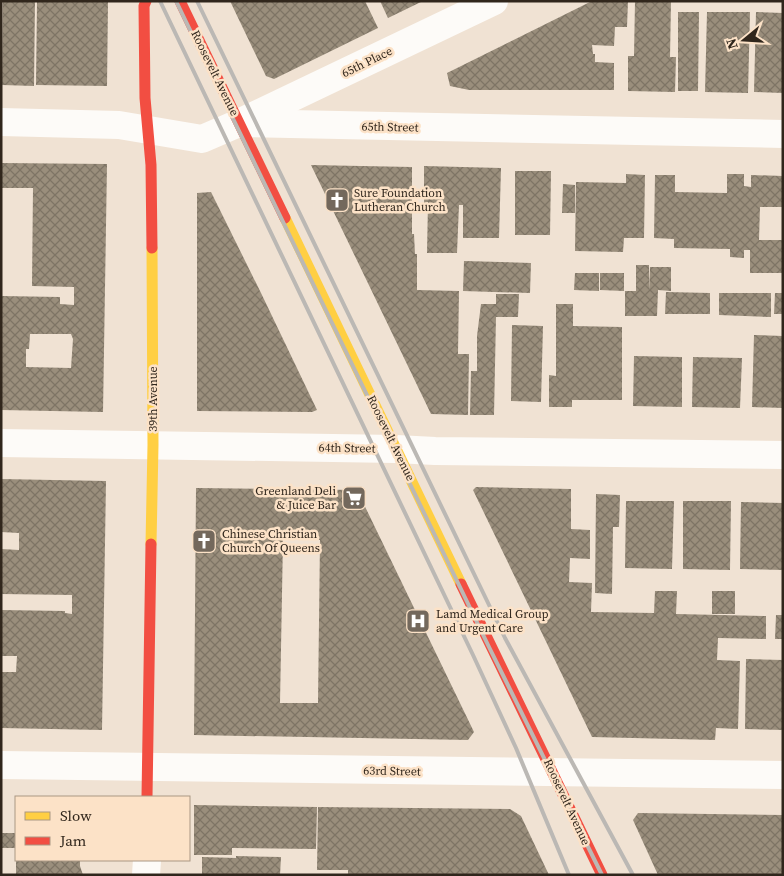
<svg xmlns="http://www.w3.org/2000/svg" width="784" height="876" viewBox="0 0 784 876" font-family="'Source Serif 4',serif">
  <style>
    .building { fill: url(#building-cross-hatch); fill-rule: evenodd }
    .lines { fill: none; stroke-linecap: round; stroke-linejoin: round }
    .street { stroke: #fdfbf8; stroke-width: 28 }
    .slow { stroke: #ffcf43; stroke-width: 11 }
    .jam { stroke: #f24e42; stroke-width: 11 }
    .rail { stroke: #bbb8b4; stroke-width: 4 }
    .labels { text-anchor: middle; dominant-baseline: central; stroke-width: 5; stroke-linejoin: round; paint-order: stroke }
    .street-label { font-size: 12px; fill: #30261c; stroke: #fce2c7 }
    .poi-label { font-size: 12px; fill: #30261c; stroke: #fce2c7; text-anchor: start }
  </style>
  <defs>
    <pattern id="building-cross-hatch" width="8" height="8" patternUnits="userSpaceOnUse" patternTransform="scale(1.25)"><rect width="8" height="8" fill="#9a8e7c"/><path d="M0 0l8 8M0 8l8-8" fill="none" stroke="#7e7465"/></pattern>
  </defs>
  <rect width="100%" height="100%" fill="#f0e2d3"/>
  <g class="building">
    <path d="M3,1h32l-1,85 -32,-1z"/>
    <path d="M37,1h71l-1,85 -71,-1z"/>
    <path d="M230,1h135l13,27 -104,51 -8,-3z"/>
    <path d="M380,1h43l-35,17z"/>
    <path d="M592,1h36l-1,26h-12l-1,19 -22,-1 1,9h2v8l19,1v27h-145l-19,-4 -3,-13z"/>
    <path d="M635,1h36l-1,56h6l-1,35 -47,-1v-35h6z"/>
    <path d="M678,12h21l-1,79h-20z"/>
    <path d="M707,12h43l-2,81 -43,-1z"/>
    <path d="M756,12l27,1v80l-29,-1z"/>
    <path d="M1,163l106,1 -4,248 -102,-2v-114l59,1v7l14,1v-18l-42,-1 1,-98h-32zM30,334h41l2,5 -2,29 -45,-1v-18h3z"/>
    <path d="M311,165l101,2v67h2l1,20h2v36l42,1 -1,63h11l-1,61 -37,-1z"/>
    <path d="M424,166l77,2 -2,70h-36v-33h-4l-2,48h-30l1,-51 -4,1z"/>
    <path d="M515,171h36l-1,64h-35z"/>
    <path d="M626,174l19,1 -1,63h-20l-1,14 -48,-1 1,-69 50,1z"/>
    <path d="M727,174h17v12l7,1v-12l32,1v31h-23l-1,33h24v33h-33v-23h-6v8l-14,-1v-8l-56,-1v-9l-20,-1 1,-63h20v17l52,1z"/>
    <path d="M563,184l12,1v28h-13z"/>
    <path d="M211,192l50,101 56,117 -5,2 -115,-1v-218z"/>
    <path d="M464,261l67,2 -1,30 -67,-2z"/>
    <path d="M636,265h13v26l1,-24h21v24l-13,-1 -1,26h-32v-25h11z"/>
    <path d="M575,273h24v18l-25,-1z"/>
    <path d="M600,273h24v18l-24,-1z"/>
    <path d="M666,292l44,1v21h-45z"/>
    <path d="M719,293h52v24l-52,-2z"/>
    <path d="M775,293h8v21h-9z"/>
    <path d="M496,294h23l-1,23h-22l-2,98h-24l1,-44h6v-35l4,-32h15z"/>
    <path d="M556,304h17v22l49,1v73h-50v7h-23v-32l7,1z"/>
    <path d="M512,325l31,1 -2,76 -30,-1z"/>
    <path d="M754,335l29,1v72l-31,-1z"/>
    <path d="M634,356l48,1v50l-49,-1z"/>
    <path d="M693,357l49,1 -2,50 -48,-1z"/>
    <path d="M1,479l105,2 -4,249 -101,-2v-56h15l1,-16h-16v-46l64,1v2l7,1v-19l-71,-1v-45l18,1v-17l-18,-1z"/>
    <path d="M476,487l95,2v40l19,1v29l-20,-1 -1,24 23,1 -1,29 63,1 1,-22h22l-1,23 90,2v23l-48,-1 -1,22 23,1 -2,68 -22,-1 -1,12 -123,-3 -119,-247z"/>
    <path d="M196,488l161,2 117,242 -6,8 -274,-5zM283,539l37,1 -2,163h-38z"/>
    <path d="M596,494l24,1 -1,32h-6l-1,67 -17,-1z"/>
    <path d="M626,501h48l-2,68 -47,-1z"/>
    <path d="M683,501h48l-1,69 -47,-1z"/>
    <path d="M741,502l42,1v67l-43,-1z"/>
    <rect x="712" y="591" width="23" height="23"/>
    <path d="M776,615h7v24h-8z"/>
    <path d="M746,659l37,1v70l-38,-1z"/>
    <path d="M194,805l123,2 -1,42 -84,-1v7h-38z"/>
    <path d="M318,807l192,2 11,7 28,59h-201v-5h-31z"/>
    <path d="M638,813l145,2v60h-125l-25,-55z"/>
    <rect x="1" y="833" width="15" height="15"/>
    <path d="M236,856l45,1 -1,18h-78v-18l34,1z"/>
    <path d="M16,860h64v6l3,9h-67z"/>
  </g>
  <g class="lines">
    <g class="street">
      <path d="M1,122l118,3 83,14 37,-16 255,-122"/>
      <path d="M239,123l544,11"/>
      <path d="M1,443l395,6 39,2 348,4"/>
      <path d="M1,765l782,10"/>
      <path d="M146,875l1,-15"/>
    </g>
    <g class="slow">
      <path d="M285,218l176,366"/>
      <path d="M151,544l2,-99 -1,-197"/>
    </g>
    <g class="jam">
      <path d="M146,1l-2,5 1,92 6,67 1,83"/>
      <path d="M180,1l105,217"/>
      <path d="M461,584l141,291"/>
      <path d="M147,797l4,-253"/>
    </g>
    <g class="rail">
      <path d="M160,1l313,654 43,93 53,127"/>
      <path d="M176,1l313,646 113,228"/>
      <path d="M197,1l308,637 128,237"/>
    </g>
  </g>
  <defs>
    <g id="church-square" transform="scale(1.25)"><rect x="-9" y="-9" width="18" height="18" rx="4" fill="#73685c" stroke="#fce2c7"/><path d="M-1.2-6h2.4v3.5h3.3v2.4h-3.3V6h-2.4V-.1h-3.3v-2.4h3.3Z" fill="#fff"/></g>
    <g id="supermarket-square" transform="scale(1.25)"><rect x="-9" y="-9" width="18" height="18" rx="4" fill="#73685c" stroke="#fce2c7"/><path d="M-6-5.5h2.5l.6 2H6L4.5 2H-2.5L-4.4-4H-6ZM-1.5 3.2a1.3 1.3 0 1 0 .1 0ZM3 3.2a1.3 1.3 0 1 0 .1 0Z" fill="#fff"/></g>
    <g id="hospital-square" transform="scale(1.25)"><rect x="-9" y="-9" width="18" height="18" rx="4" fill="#73685c" stroke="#fce2c7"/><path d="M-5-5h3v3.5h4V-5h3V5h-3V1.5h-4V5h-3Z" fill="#fff"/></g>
  </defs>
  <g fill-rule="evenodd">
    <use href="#church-square" x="337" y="200"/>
    <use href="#supermarket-square" x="354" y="498"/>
    <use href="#church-square" x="204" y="541"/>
    <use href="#hospital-square" x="418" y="621"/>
  </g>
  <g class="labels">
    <g class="street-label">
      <text transform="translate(367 62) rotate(-26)">65th Place</text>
      <text transform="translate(215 73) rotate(64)">Roosevelt Avenue</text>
      <text transform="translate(390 127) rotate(1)">65th Street</text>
      <text transform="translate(153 399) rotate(-90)">39th Avenue</text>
      <text transform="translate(391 438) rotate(64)">Roosevelt Avenue</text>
      <text transform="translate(347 448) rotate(1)">64th Street</text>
      <text transform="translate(392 771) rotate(1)">63rd Street</text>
      <text transform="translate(567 802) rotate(65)">Roosevelt Avenue</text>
    </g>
    <g class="poi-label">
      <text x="354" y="193">Sure Foundation<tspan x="354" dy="14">Lutheran Church</tspan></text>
      <text x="336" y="491" text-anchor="end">Greenland Deli<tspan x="336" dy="14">&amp; Juice Bar</tspan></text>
      <text x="222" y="534">Chinese Christian<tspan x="222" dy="14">Church Of Queens</tspan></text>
      <text x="436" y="614">Lamd Medical Group<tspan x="436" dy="14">and Urgent Care</tspan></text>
    </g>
  </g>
  <rect width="784" height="876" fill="none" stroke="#30261c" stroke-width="5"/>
  <rect x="15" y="796" width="175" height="65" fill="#fce2c7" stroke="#aa9783"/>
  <rect x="25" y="812" width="25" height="8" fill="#ffcf43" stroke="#aa9783"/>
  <text x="60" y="821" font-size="15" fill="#30261c">Slow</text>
  <rect x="25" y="837" width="25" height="8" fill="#f24e42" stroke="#aa9783"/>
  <text x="60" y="846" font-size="15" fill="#30261c">Jam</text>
  <g transform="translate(744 40) rotate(252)" stroke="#fce2c7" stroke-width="4" paint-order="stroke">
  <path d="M0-4L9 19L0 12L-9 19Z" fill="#30261c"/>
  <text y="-8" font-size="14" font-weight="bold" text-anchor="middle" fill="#30261c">N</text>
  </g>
</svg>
